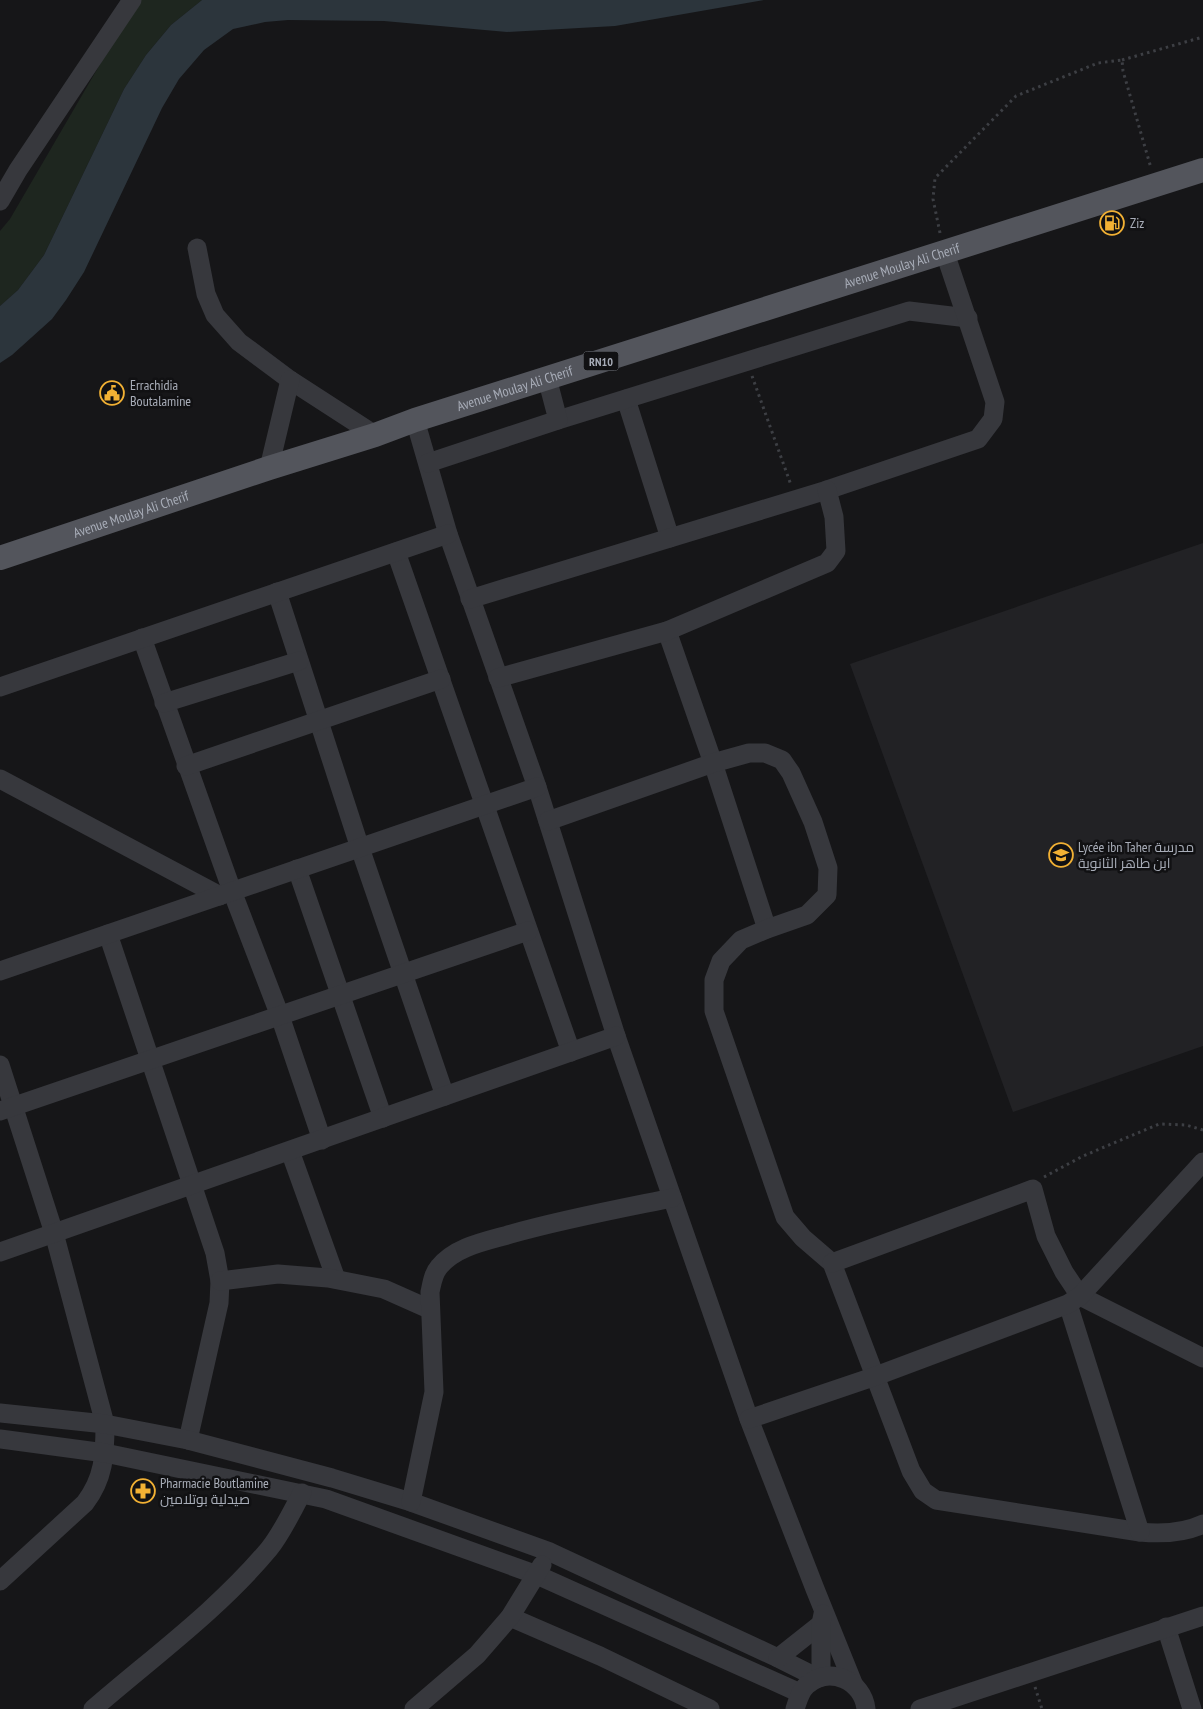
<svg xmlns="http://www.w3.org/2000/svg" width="1203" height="1709" viewBox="0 0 1203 1709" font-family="'PT Sans Narrow',Cairo,sans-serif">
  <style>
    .built { fill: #222225 }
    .green { fill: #1e261f }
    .water { fill: #2c353c }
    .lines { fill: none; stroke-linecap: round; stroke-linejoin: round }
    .path { stroke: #3d3f44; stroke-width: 3; stroke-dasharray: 2.5 4; stroke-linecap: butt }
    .minor { stroke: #37383d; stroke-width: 19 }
    .major { stroke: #53555c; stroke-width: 24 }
    .labels { text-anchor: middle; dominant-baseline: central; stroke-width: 5; stroke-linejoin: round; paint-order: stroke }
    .shield { fill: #111113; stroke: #7b7e86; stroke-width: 1 }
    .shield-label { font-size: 12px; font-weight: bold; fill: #a8adb8 }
    .poi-label { font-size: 14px; fill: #a8adb8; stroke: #111113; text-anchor: start }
    .street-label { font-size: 14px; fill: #a8adb8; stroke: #111113 }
  </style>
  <rect width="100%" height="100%" fill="#161618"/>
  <path class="built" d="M1203,543v503l-190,66 -163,-448z"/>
  <path class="green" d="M141,0h61l-31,25 -25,30 -22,34 -80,166 -26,35 -18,16v-75l10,-12 110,-189z"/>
  <path class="water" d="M202,0h562l-149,26 -108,6 -123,-11 -96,-1 -23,2 -32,7 -29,21 -25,29 -17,29 -78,164 -18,28 -14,19 -40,36 -12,8v-57l18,-16 26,-35 80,-166 22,-34 25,-30z"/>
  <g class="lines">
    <g class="path">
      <path d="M1122,60l81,-23"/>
      <path d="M940,233l-7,-34 2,-21 81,-82 82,-33 24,-3 1,11 28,97"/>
      <path d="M752,376l39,109"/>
      <path d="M1044,1177l39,-21 76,-32 27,1 17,5"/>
      <path d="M1035,1687l7,22"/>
    </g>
    <g class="minor">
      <path d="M0,201l18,-31 114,-170"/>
      <path d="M197,248l9,46 9,21 24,27 51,38 85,55"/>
      <path d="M626,399l44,139"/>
      <path d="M415,420l33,114 89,253 79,249 133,383 66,170 38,94"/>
      <path d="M558,420l351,-109 59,7"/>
      <path d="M428,463l130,-43 -11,-42"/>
      <path d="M269,468l21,-88"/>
      <path d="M396,552l175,500"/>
      <path d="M277,592l83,256 85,248"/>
      <path d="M470,599l357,-109 151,-51 15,-20 2,-17 -50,-149"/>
      <path d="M667,631l46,132 54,166"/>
      <path d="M142,638l90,253 48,125 42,124"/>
      <path d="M498,678l169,-47 160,-68 9,-12 -2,-34 -7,-27"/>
      <path d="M0,687l448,-153"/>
      <path d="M164,703l135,-42"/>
      <path d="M186,766l255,-87"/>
      <path d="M0,779l220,117"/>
      <path d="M548,821l165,-58 36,-10h16l17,7 9,13 22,49 15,46 -1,27 -20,20 -40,14 -26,11 -20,21 -7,19v31l71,206 18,21 29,25 79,208 12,20 13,9 204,32c21,2 44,1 63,-8"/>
      <path d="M297,869l86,249"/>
      <path d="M108,934l107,319 5,28 -1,22 -31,137"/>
      <path d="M0,971l537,-184"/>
      <path d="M0,1065l54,168 51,191c0,31 -1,54 -20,79l-85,78"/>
      <path d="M0,1111l528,-180"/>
      <path d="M290,1151l46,128"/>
      <path d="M0,1252l616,-216"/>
      <path d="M832,1263l201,-74 13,47 18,36 16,24 123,62"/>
      <path d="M220,1281l58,-7 50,4 56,11 45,20"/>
      <path d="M1068,1304l72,228"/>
      <path d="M0,1413l105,11 83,16 144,38 79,24 139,50 228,106 40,20"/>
      <path d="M749,1419l127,-43 192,-72 12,-8 123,-134"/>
      <path d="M0,1439l105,14 221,46 211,76 263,118"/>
      <path d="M411,1502l23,-110 -4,-100c2,-9 3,-18 9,-25 17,-21 48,-26 72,-33 53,-15 107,-25 161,-36"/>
      <path d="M510,1617l90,39 110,53"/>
      <path d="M1166,1627l26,82"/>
      <path d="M778,1658l43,-34"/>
      <path d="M821,1677v-53l2,-10"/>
      <path d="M93,1709c60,-52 125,-99 176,-160 13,-16 23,-38 33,-56"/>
      <path d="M414,1709l63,-54 33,-38 32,-52"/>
      <path d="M795,1709c3,-9 5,-18 12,-24 23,-20 56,-4 59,24"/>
      <path d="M920,1709l283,-93"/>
    </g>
    <path class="major" id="s1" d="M0,558l269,-90 106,-33 40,-15 788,-250"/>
  </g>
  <defs>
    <g id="fuel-ring" transform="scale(1.25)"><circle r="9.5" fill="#111113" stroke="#f2b134" stroke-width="1.5"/><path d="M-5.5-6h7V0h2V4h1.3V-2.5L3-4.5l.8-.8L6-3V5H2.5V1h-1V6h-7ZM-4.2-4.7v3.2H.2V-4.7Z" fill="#f2b134"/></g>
    <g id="civic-ring" transform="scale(1.25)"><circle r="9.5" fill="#111113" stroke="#f2b134" stroke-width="1.5"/><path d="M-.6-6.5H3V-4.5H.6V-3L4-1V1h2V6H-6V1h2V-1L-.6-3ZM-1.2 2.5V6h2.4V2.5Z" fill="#f2b134"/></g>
    <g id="school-ring" transform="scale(1.25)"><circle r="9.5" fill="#111113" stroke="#f2b134" stroke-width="1.5"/><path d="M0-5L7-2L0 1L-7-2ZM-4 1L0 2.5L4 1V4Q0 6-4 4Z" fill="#f2b134"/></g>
    <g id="pharmacy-ring" transform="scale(1.25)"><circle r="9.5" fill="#111113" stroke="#f2b134" stroke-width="1.5"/><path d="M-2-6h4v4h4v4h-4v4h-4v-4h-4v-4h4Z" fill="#f2b134"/></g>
  </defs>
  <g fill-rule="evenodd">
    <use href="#fuel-ring" x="1112" y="223"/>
    <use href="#civic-ring" x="112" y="393"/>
    <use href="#school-ring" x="1061" y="855"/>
    <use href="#pharmacy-ring" x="143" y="1491"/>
  </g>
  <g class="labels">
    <rect class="shield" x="583.5" y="351.5" width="35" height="19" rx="4"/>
    <g class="shield-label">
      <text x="601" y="361">RN10</text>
    </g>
    <g class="poi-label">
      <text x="1130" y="223">Ziz</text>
      <text x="130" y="385">Errachidia<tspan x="130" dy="16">Boutalamine</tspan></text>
      <text x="1078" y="847">Lycée ibn Taher مدرسة<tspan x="1078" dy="16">ابن طاهر الثانوية</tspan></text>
      <text x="160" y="1483">Pharmacie Boutlamine<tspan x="160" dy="16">صيدلية بوتلامين</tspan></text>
    </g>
    <g class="street-label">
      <text stroke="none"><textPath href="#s1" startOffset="948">Avenue Moulay Ali Cherif</textPath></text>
      <text stroke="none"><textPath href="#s1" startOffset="542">Avenue Moulay Ali Cherif</textPath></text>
      <text stroke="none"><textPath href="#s1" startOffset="138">Avenue Moulay Ali Cherif</textPath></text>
    </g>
  </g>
</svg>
